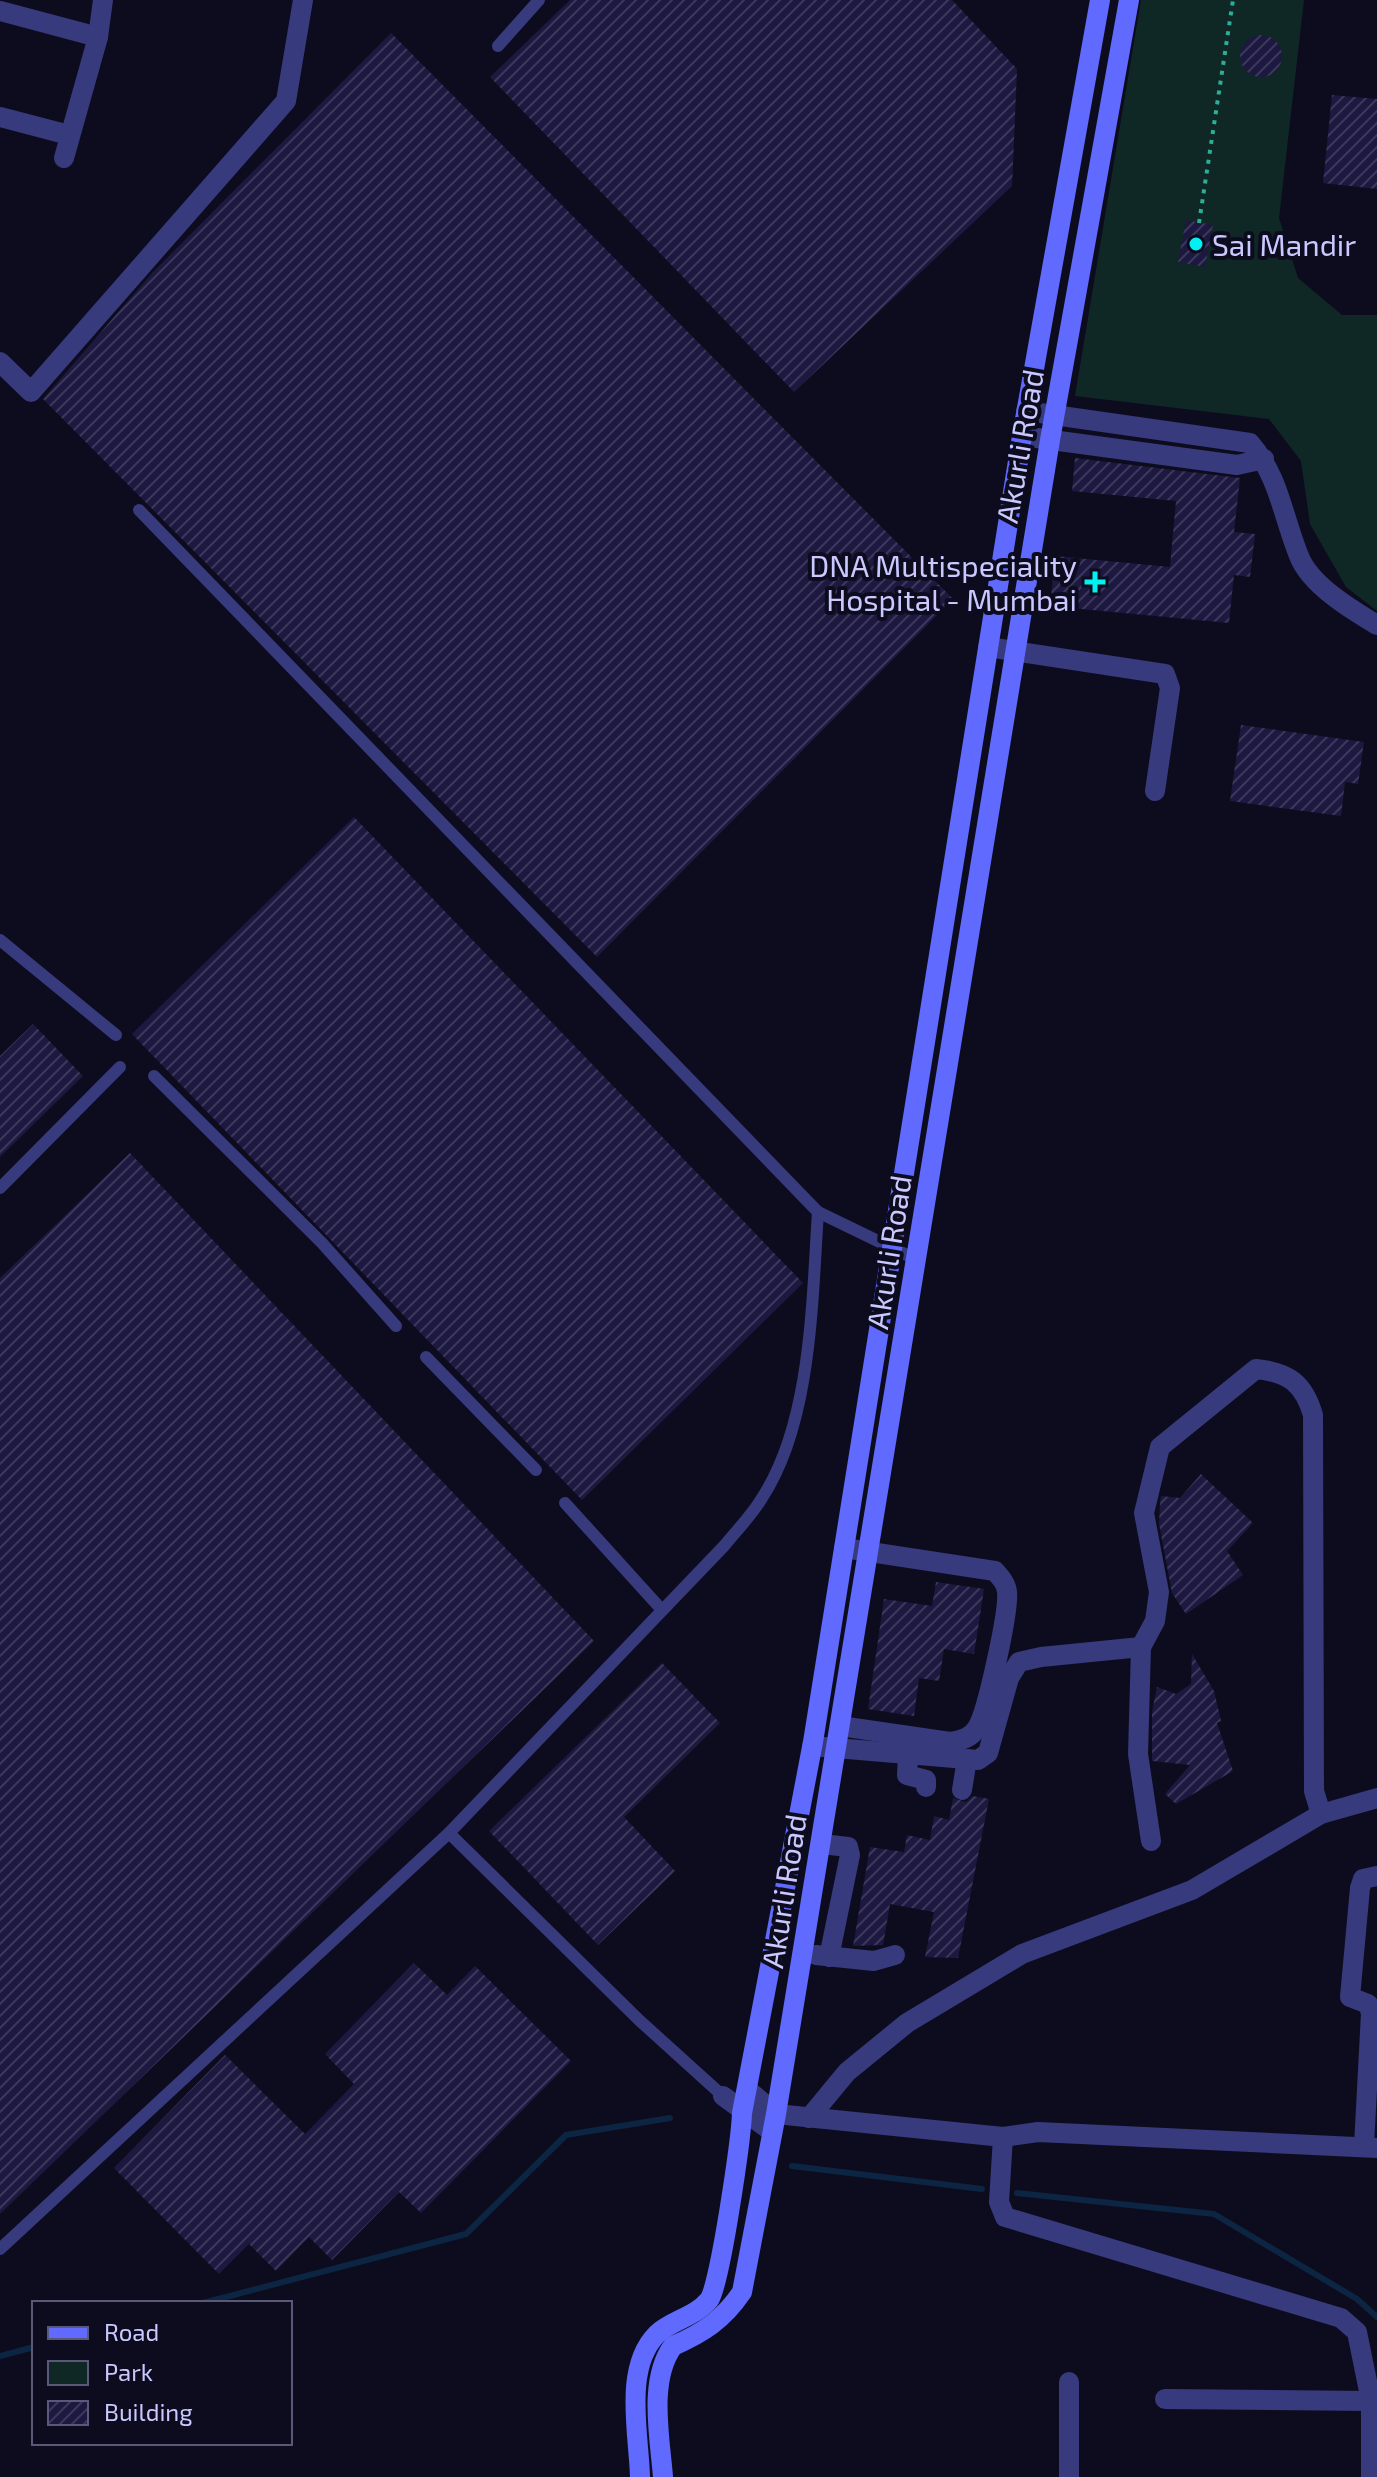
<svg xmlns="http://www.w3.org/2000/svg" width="1377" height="2477" viewBox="0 0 1377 2477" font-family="'Exo 2',sans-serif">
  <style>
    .park { fill: #0f2825 }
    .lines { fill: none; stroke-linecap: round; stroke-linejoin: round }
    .stream { stroke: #0c2542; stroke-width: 6 }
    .building { fill: url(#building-hatch) }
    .path { stroke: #2dae9b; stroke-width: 4; stroke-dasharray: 4 6; stroke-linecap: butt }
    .lane { stroke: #373a7d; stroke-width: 12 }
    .street { stroke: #373a7d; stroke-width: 20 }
    .secondary { stroke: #606afe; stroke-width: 20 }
    .poi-dot { fill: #01f0f3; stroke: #0d0c1e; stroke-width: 3 }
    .labels { text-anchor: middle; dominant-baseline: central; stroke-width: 8; stroke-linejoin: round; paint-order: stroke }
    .poi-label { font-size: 30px; fill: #cac9ff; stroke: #0d0c1e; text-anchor: start }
    .street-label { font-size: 30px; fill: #cac9ff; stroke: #0d0c1e }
  </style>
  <defs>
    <pattern id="building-hatch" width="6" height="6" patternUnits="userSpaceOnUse" patternTransform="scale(2)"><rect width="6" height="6" fill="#1c183f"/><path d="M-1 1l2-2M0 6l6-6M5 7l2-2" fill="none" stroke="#3c385c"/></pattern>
  </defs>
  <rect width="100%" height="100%" fill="#0d0c1e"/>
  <path class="park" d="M1141,0h163l-25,218 19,60 44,37h35v296l-31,-24 -36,-63 -9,-63 -32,-42 -194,-23z"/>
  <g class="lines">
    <g class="stream">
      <path d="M792,2166l190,23"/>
      <path d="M1017,2193l197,21 143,85 20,18"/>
      <path d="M203,2303l263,-69 100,-99 104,-17"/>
      <path d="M0,2356l34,-9"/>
    </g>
  </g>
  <g class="building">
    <path d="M570,0h382l65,69 -5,117 -218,206 -304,-315z"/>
    <path d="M391,33l562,566 -356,358 -554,-558 110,-127z"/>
    <circle cx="1261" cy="56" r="21"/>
    <path d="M1332,95l45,4v90l-54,-6z"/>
    <path d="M1186,220l27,5 -8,42 -27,-5z"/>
    <path d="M1075,458l165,20 -6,54 21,2 -5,43 -16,-2 -5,48 -179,-17 5,-50 115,11 6,-66 -104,-10z"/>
    <path d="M1241,725l123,17 -6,42 -13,-2 -4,34 -111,-15z"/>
    <path d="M354,817l449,466 -221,217 -450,-466z"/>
    <path d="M33,1024l50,52 -83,81v-101z"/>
    <path d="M130,1153l464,488 -594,573v-936z"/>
    <path d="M1201,1474l52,49 -26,28 16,24 -57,39 -14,-21 -13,-69 1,-20 1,-8 19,2z"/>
    <path d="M936,1582l48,7 -10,65 -30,-5 -5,32 -20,-3 -5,38 -46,-7 16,-110 48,7z"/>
    <path d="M1192,1654l22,37 7,30 -4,2 16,48 -57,33 -11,-10 25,-29 -38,-4v-49l5,-25 19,7 15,-10z"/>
    <path d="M662,1663l58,60 -96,94 51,54 -77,74 -109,-114z"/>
    <path d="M973,1796l16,3 -31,159 -33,-1 9,-45 -44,-8 -7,41 -30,1 17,-99 34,5 3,-17 23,5 4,-24 15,4 4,-22 13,4z"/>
    <path d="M414,1963l33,32 28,-29 96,95 -150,152 -22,-21 -67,68 -23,-23 -33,34 -27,-27 -30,30 -105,-106 111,-113 80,79 49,-50 -29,-30z"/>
  </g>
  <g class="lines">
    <path class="path" d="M1199,223l34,-223"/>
    <g class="lane">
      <path d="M498,46l41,-46"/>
      <path d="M139,510l679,702 99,48"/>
      <path d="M0,940l116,95"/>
      <path d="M154,1076l168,167 74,83"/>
      <path d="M0,1188l120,-121"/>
      <path d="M426,1357l110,113"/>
      <path d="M565,1503l97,107"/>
      <path d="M449,1833l190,187 84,76"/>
      <path d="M0,2249l449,-416 275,-287c13,-16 28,-31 38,-48 50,-76 50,-199 56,-286"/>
    </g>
    <g class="street">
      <path d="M0,11l98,26"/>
      <path d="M0,117l69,18"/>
      <path d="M64,158l34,-121 5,-37"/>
      <path d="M0,362l31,30 255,-291 17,-101"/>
      <path d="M1026,411l224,32c29,33 33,74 49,113 11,29 53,54 78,69"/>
      <path d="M1022,436l215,29 27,-6"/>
      <path d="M988,647l177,27 5,14 -15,103"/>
      <path d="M840,1726l110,16c11,-1 21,-4 27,-14 10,-15 32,-117 30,-136 -1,-9 -6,-14 -12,-21l-151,-23"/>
      <path d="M812,1746l166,14 10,-7 21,-75 10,-16 22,-5 100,-10"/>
      <path d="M908,1757l-1,18 19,5v7"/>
      <path d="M962,1790l5,-31"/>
      <path d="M1151,1841l-13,-87 3,-107 14,-26 4,-29 -15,-79 16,-66 96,-78c33,3 48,15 57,46l1,376 7,23"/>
      <path d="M822,1844l26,3 2,8 -21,102"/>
      <path d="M816,1955l58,6 21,-6"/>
      <path d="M748,2090l28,24 227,23 35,-5 339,16"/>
      <path d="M723,2096l48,35"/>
      <path d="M809,2118l38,-46 60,-49 115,-69 170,-64 129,-76 56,-16"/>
      <path d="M1003,2137l-4,65 6,15 336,101 16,14 14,69v76"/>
      <path d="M1364,2146l7,-133 -3,-9 -18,-7 10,-109 3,-9 14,-3"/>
      <path d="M1069,2382v95"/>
      <path d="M1165,2399l206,2"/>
    </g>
    <g class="secondary">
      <path d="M640,2477c-1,-43 -17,-109 17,-143 15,-14 38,-17 52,-34 11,-14 32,-161 33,-187l71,-371 209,-1306 78,-436"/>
      <path d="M663,2477c-3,-39 -15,-97 10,-131 30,-13 50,-26 69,-54l34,-178 274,-1674 79,-440"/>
    </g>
  </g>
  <g class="poi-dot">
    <circle cx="1196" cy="244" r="8"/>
    <path d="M1091 570h8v8h8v8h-8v8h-8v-8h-8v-8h8z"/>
  </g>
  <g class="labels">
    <g class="poi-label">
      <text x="1212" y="244">Sai Mandir</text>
      <text x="1077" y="565" text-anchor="end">DNA Multispeciality<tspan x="1077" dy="34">Hospital - Mumbai</tspan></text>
    </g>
    <g class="street-label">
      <text transform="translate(1019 446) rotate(-80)">Akurli Road</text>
      <text transform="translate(888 1252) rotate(-81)">Akurli Road</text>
      <text transform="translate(783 1891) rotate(-81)">Akurli Road</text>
    </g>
  </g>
  <rect x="32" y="2301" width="260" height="144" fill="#0d0c1e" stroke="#595878" stroke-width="2"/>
  <rect x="48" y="2327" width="40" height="12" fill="#606afe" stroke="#595878" stroke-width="2"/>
  <text x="104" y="2341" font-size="24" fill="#cac9ff">Road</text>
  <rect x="48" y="2361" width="40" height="24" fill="#0f2825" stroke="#595878" stroke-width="2"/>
  <text x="104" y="2381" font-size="24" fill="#cac9ff">Park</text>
  <rect x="48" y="2401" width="40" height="24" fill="url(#building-hatch)" stroke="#595878" stroke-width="2"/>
  <text x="104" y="2421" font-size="24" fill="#cac9ff">Building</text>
</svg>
